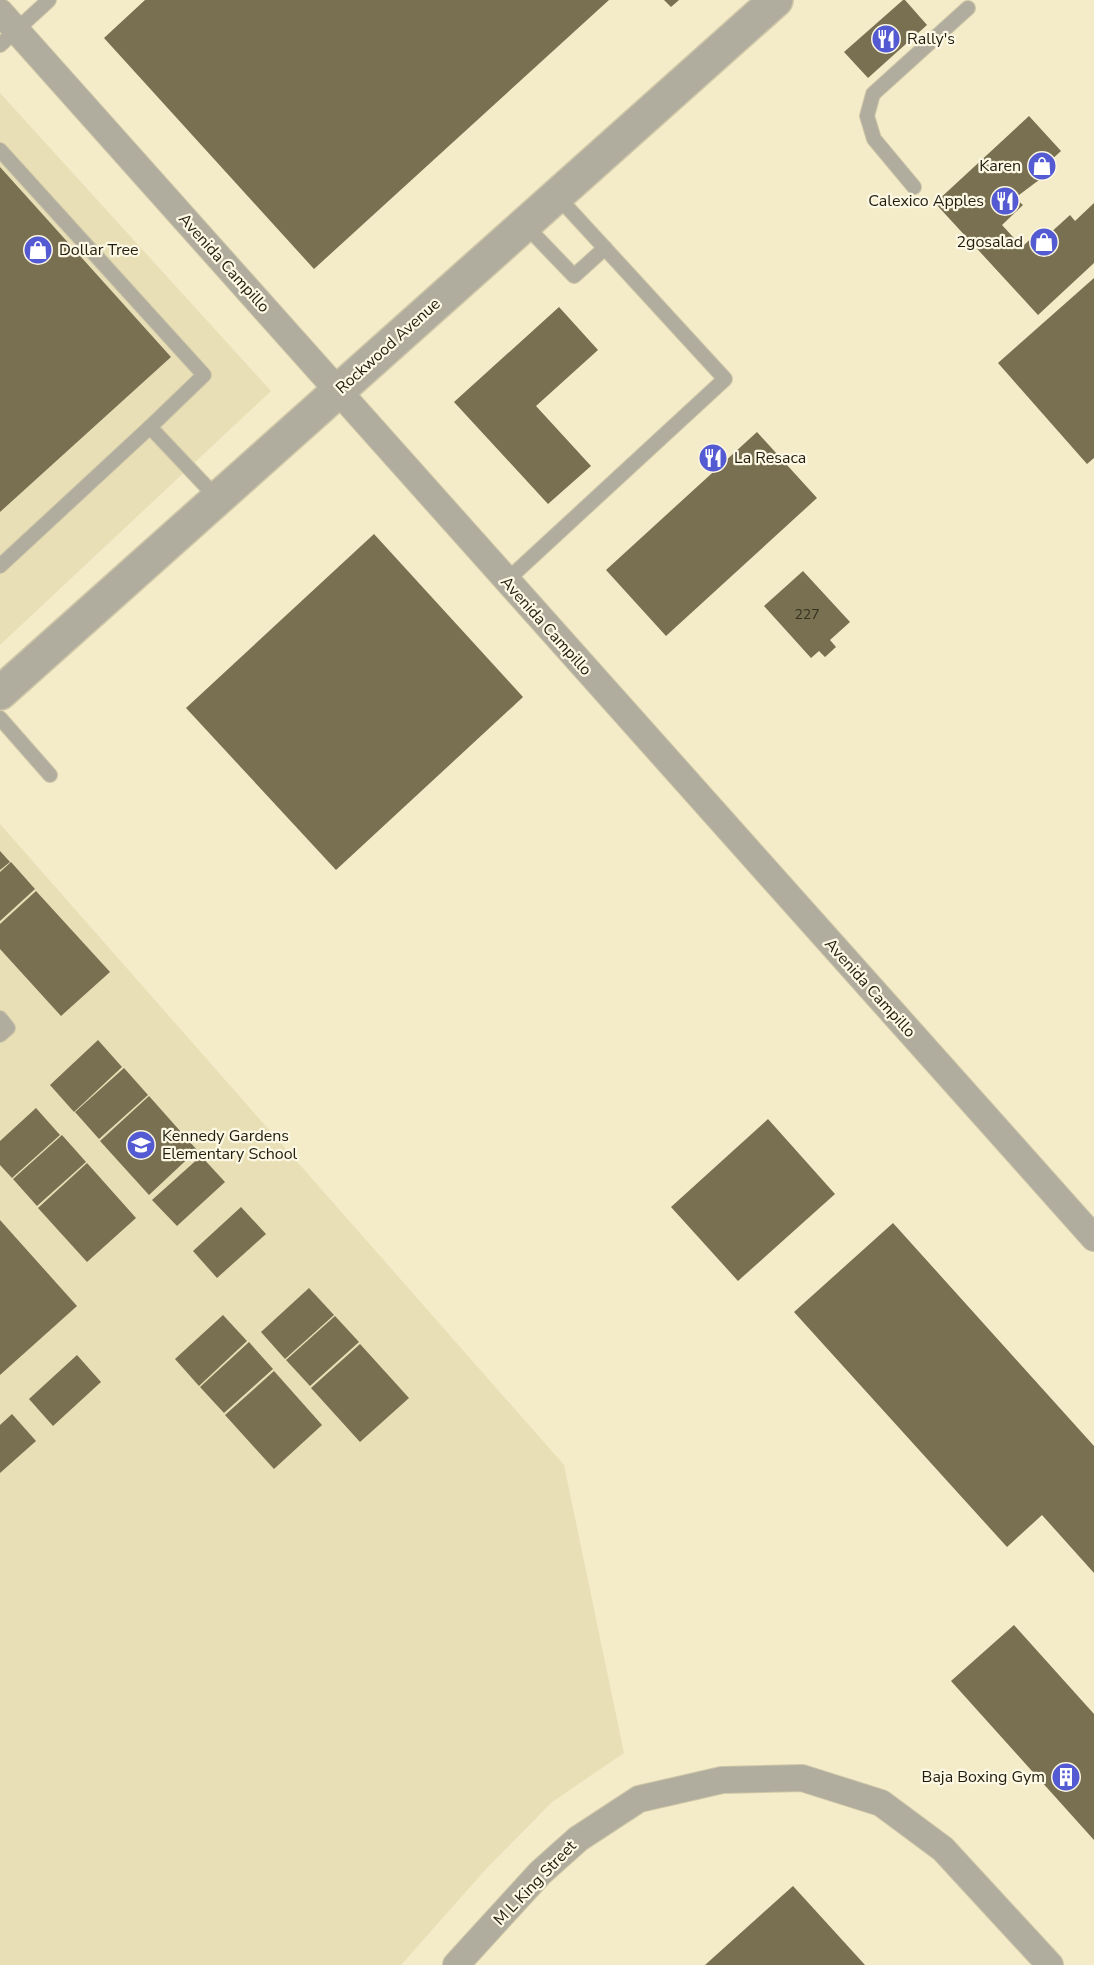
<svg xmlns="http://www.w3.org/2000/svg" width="1094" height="1965" viewBox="0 0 1094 1965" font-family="'Nunito Sans',sans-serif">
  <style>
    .built { fill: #e9dfb6 }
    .building { fill: #787051 }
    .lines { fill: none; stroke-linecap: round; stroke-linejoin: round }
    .service-casing { stroke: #cec6a7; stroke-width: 16 }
    .minor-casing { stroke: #cec6a7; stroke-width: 28 }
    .tertiary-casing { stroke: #cec6a7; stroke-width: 36 }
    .service { stroke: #b0ad9e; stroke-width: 14 }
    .minor { stroke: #b0ad9e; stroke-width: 26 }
    .tertiary { stroke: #b0ad9e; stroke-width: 33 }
    .labels { text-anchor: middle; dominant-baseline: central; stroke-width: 4.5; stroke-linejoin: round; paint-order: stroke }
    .number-label { font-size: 14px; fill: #363220 }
    .poi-label { font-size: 16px; fill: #201d10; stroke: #fdf8e3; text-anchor: start }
    .street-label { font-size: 16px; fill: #201d10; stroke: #fdf8e3 }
  </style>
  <rect width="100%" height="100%" fill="#f4ebc8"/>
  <g class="built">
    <path d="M0,93l271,298 -271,254z"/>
    <path d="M0,824l564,641 60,288 -72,49 -66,67 -85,96h-401z"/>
  </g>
  <g class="building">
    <path d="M145,0h464l-295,269 -210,-231z"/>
    <path d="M664,0h15l-8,7z"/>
    <path d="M903,0h2l22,25 -59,53 -24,-26z"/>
    <path d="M1029,116l32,35 -25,23 3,6 -24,18 8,7 -21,20 20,22 19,-18 7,6 22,-20 5,6 19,-18v60l-56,52 -103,-112z"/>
    <path d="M0,167l171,190 -171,155z"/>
    <path d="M1094,278v180l-7,6 -89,-101z"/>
    <path d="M559,307l39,43 -62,56 55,60 -43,38 -94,-102z"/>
    <path d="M757,432l60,66 -151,138 -60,-66z"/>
    <path d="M374,534l149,163 -187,173 -150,-162z"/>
    <path d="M803,571l47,51 -20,18 6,7 -11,10 -6,-6 -8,7 -47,-52z"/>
    <path d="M0,851l10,11 -10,8z"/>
    <path d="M11,862l24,27 -35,32v-49z"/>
    <path d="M36,891l74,81 -49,44 -61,-67v-25z"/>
    <path d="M98,1040l24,27 -48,45 -24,-27z"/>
    <path d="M124,1068l24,27 -49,44 -24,-27z"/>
    <path d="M149,1096l48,54 -48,45 -49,-54z"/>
    <path d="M36,1108l24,27 -48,43 -12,-13v-24z"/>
    <path d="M768,1119l67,75 -97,87 -67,-74z"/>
    <path d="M62,1135l24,27 -49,44 -24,-27z"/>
    <path d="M201,1156l24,26 -48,44 -25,-26z"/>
    <path d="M87,1163l49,55 -49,44 -49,-54z"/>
    <path d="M241,1207l25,27 -49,44 -24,-27z"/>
    <path d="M0,1220l77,86 -77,69z"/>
    <path d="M893,1223l201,223v127l-52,-58 -35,32 -213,-235z"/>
    <path d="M309,1288l25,27 -49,44 -24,-27z"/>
    <path d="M223,1315l24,26 -48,45 -24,-27z"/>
    <path d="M335,1316l24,26 -49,44 -24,-26z"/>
    <path d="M249,1342l24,27 -49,44 -24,-26z"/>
    <path d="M360,1344l49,54 -49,44 -49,-54z"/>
    <path d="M77,1355l24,27 -48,44 -24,-27z"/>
    <path d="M274,1371l48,54 -48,44 -49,-54z"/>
    <path d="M12,1414l24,27 -36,32v-48z"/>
    <path d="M1014,1625l80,89v126l-143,-159z"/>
    <path d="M793,1886l72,79h-160z"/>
  </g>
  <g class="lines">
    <g class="service-casing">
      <g id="service">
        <path d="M0,45l49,-45"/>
        <path d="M0,150l204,225 -54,52"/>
        <path d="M914,187l-40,-48 -7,-23 6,-22 95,-86"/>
        <path d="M525,225l49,51 31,-28"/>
        <path d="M0,566l150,-139 68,72"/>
        <path d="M506,581l219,-202 -168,-183"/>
        <path d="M0,718l50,57"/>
        <path d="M0,1018l8,10 -8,7"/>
      </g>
    </g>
    <g class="minor-casing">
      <g id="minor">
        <path d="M0,12l1094,1226"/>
        <path d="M456,1965l84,-92 38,-34 61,-40 83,-19 80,-2 79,25 62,46 107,116"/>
      </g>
    </g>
    <g class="tertiary-casing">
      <path id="tertiary" d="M0,693l776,-693"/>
    </g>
    <use href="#service" class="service"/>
    <use href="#minor" class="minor"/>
    <use href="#tertiary" class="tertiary"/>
  </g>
  <defs>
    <g id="restaurant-disc" transform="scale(1.5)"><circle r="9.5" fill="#545bd2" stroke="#fdf8e3"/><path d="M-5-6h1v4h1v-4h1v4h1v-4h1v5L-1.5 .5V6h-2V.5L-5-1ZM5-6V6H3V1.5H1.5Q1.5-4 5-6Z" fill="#fff"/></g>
    <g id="shop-disc" transform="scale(1.5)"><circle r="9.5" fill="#545bd2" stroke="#fdf8e3"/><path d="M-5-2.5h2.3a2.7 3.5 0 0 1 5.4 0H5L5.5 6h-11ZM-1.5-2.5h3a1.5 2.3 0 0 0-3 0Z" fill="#fff"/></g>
    <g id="school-disc" transform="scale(1.5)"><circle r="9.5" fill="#545bd2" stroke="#fdf8e3"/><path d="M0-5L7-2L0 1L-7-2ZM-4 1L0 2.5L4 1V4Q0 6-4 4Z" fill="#fff"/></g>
    <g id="building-disc" transform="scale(1.5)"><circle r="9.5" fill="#545bd2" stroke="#fdf8e3"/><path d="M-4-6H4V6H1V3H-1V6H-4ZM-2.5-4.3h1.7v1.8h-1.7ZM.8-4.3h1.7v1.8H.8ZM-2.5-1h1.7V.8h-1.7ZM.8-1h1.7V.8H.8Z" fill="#fff"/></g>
  </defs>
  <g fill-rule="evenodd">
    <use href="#restaurant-disc" x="886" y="39"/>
    <use href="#shop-disc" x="1042" y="166"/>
    <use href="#restaurant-disc" x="1005" y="201"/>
    <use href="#shop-disc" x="1044" y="242"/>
    <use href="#shop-disc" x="38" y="250"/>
    <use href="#restaurant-disc" x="713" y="458"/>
    <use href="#school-disc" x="141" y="1145"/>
    <use href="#building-disc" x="1066" y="1777"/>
  </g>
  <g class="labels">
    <g class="number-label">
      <text x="807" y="614">227</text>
    </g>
    <g class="poi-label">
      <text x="907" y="39">Rally's</text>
      <text x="1021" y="166" text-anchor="end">Karen</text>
      <text x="984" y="201" text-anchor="end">Calexico Apples</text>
      <text x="1023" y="242" text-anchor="end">2gosalad</text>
      <text x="59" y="250">Dollar Tree</text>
      <text x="734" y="458">La Resaca</text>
      <text x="162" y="1136">Kennedy Gardens<tspan x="162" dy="18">Elementary School</tspan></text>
      <text x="1045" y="1777" text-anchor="end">Baja Boxing Gym</text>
    </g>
    <g class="street-label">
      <text transform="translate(224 263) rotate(48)">Avenida Campillo</text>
      <text transform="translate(388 346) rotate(-42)">Rockwood Avenue</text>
      <text transform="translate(546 626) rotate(48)">Avenida Campillo</text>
      <text transform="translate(870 988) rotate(48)">Avenida Campillo</text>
      <text transform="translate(535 1883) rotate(-46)">M L King Street</text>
    </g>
  </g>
</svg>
